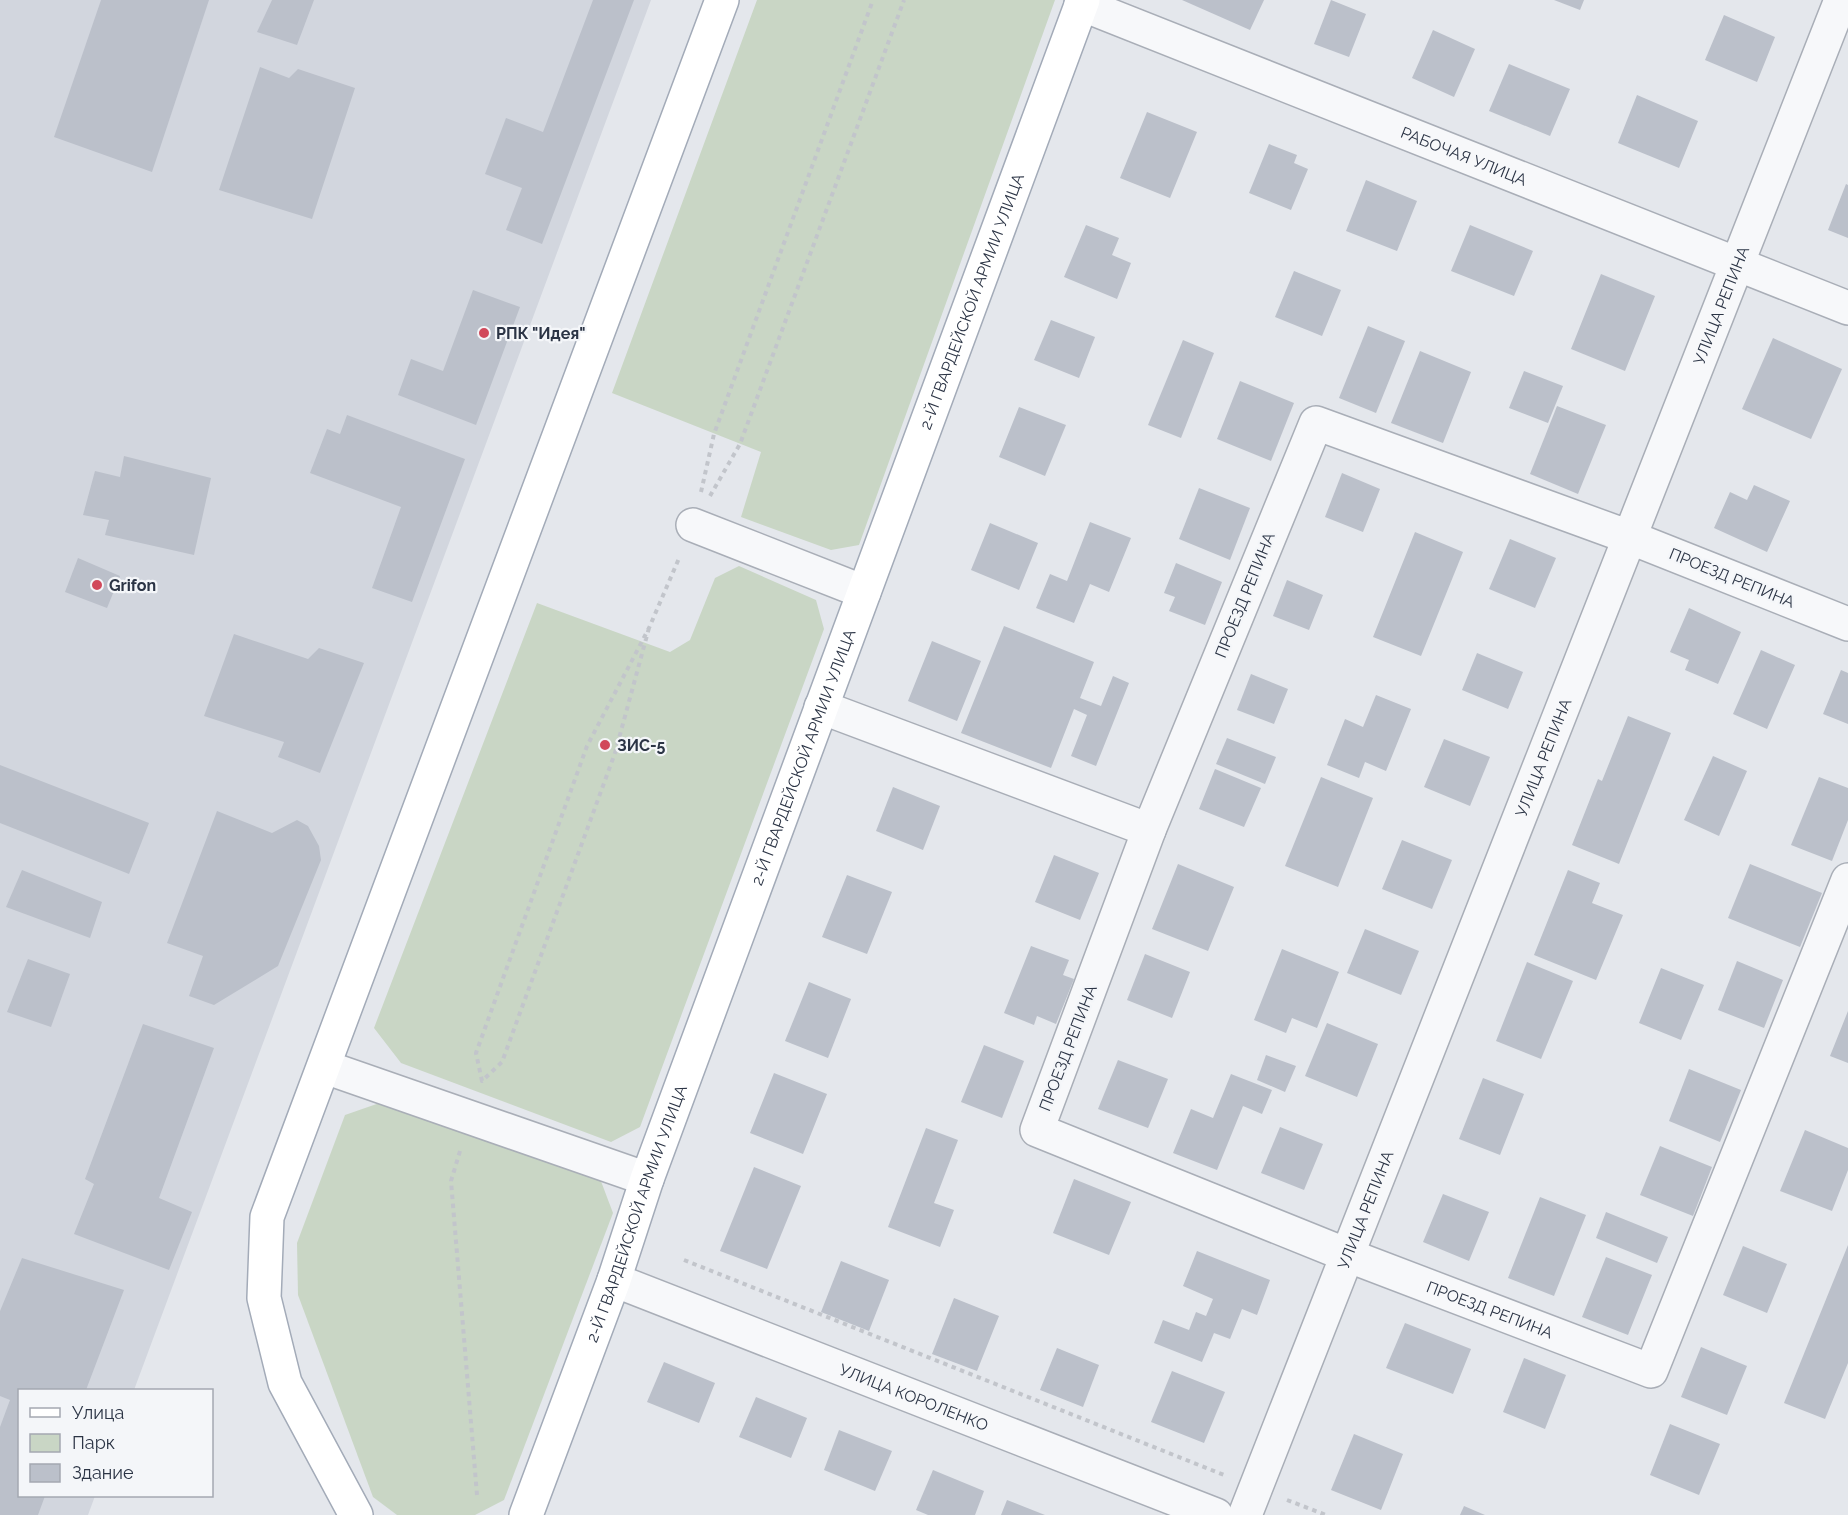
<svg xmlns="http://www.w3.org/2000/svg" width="1848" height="1515" viewBox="0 0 1848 1515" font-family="Raleway,sans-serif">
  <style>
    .built { fill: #d2d6de }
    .green { fill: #c9d6c5 }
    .building { fill: #bbc0ca }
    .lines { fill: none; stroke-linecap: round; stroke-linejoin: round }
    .minor-casing { stroke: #a9aeb7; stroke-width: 36 }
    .major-casing { stroke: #a3abb8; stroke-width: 36 }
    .path { stroke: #c2c5cb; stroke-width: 4; stroke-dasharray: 4.5 4.5; stroke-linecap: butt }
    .minor { stroke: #f7f8fa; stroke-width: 33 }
    .major { stroke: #fff; stroke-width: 33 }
    .poi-dot { fill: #d1495b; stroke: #f4f6f9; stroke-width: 2 }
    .labels { text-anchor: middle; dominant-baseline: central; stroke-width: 4.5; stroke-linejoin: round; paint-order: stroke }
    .street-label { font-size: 16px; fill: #2b3445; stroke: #f4f6f9 }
    .poi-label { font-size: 16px; font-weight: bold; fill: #2b3445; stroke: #f4f6f9; text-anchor: start }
  </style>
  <rect width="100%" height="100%" fill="#e4e7ec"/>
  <path class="built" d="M0,0h651l-517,1390h-114v106h75l-7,19h-88z"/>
  <g class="green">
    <path d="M757,0h298l-196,545 -28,5 -90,-33 20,-65 -149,-59z"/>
    <path d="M739,566l77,34 8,29 -184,498 -29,15 -210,-79 -27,-35 163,-425 133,49 20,-12 25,-62z"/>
    <path d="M391,1099l208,77 14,37 -109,287 -29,15h-78l-24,-18 -75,-202 -1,-52 48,-128z"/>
  </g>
  <g class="building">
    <path d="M101,0h108l-57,172 -98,-35z"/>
    <path d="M272,0h42l-17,45 -40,-13z"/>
    <path d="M593,0h41l-92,244 -36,-14 16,-42 -37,-14 21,-56 37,14z"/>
    <path d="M1182,0h82l-14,30z"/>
    <path d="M1331,0l35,14 -17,43 -35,-13z"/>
    <path d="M1554,0h30l-4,10z"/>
    <path d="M1724,15l51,22 -18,45 -52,-22z"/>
    <path d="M1433,30l42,19 -21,48 -42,-19z"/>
    <path d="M1509,64l61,25 -20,47 -61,-25z"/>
    <path d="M260,67l29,11 9,-9 57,19 -43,131 -93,-29z"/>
    <path d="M1637,95l61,26 -19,47 -61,-25z"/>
    <path d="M1147,112l50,20 -27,66 -50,-20z"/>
    <path d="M1269,144l28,11 -3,8 14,6 -17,41 -42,-17z"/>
    <path d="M1366,180l51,21 -20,50 -51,-20z"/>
    <path d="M1846,184l2,1v53l-20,-8z"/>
    <path d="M1086,225l33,13 -7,17 19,8 -14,36 -53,-22z"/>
    <path d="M1470,225l63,26 -19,45 -63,-25z"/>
    <path d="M1294,271l47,19 -19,46 -47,-19z"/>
    <path d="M1601,274l54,22 -30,75 -54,-22z"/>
    <path d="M473,290l47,17 -44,118 -78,-30 13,-36 32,12z"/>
    <path d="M1051,320l44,17 -16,41 -45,-18z"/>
    <path d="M1368,326l37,15 -29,72 -37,-15z"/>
    <path d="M1773,338l69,31 -31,70 -69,-30z"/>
    <path d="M1183,340l31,13 -33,85 -33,-13z"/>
    <path d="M1420,351l51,21 -28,71 -52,-20z"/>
    <path d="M1524,371l39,15 -15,37 -39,-15z"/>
    <path d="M1240,381l54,22 -23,58 -54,-22z"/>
    <path d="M1557,406l49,19 -28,69 -48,-20z"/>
    <path d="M1019,407l47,18 -21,51 -46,-19z"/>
    <path d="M347,415l118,44 -53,143 -40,-14 29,-81 -91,-34 17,-44 13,5z"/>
    <path d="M124,456l87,22 -17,77 -89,-20 4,-15 -26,-5 12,-44 25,6z"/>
    <path d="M1342,473l38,16 -17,43 -38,-15z"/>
    <path d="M1754,485l36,16 -23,51 -53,-24 16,-36 17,8z"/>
    <path d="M1199,488l51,20 -20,52 -51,-21z"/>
    <path d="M1090,522l41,16 -22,54 -19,-8 -16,39 -38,-15 14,-34 17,7z"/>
    <path d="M990,523l48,20 -19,47 -48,-20z"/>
    <path d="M1415,532l48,20 -42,104 -48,-19z"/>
    <path d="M1510,539l46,19 -21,50 -46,-19z"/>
    <path d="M78,558l42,18 -13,32 -42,-16z"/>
    <path d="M1176,563l46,19 -17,43 -36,-14 6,-14 -11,-4z"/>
    <path d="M1287,580l36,15 -14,35 -36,-14z"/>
    <path d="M1689,608l52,24 -23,52 -33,-14 4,-10 -19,-8z"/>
    <path d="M1004,626l90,36 -14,36 21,8 12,-30 16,7 -33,83 -25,-10 16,-41 -13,-6 -23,59 -90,-35z"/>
    <path d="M234,634l74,25 11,-11 45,15 -44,110 -42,-16 6,-15 -80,-26z"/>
    <path d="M932,641l49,20 -24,60 -49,-20z"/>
    <path d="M1761,650l34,15 -28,64 -34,-15z"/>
    <path d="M1477,653l46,19 -15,37 -46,-19z"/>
    <path d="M1841,670l7,3v51l-25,-10z"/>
    <path d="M1251,674l37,15 -14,35 -37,-14z"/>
    <path d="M1376,695l35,14 -25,62 -21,-9 -6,16 -32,-13 18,-46 18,8z"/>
    <path d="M1628,716l43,17 -52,131 -47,-19 26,-66 4,2z"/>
    <path d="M1227,738l49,19 -11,27 -49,-20z"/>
    <path d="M1444,739l46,18 -20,49 -46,-19z"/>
    <path d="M1713,756l34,15 -28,65 -35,-16z"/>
    <path d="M0,765l149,58 -20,51 -129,-51z"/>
    <path d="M1215,769l46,19 -17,39 -45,-18z"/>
    <path d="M1321,777l52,21 -35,89 -53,-21z"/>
    <path d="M1819,777l29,11v32l-16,41 -41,-16z"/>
    <path d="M893,787l47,19 -17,44 -47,-19z"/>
    <path d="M217,811l55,22 25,-13 11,6 11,20 2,14 -43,106 -64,39 -25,-9 14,-40 -36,-13z"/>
    <path d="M1402,840l50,20 -20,49 -50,-20z"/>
    <path d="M1054,855l45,18 -19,47 -45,-18z"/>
    <path d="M1178,864l56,23 -26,64 -56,-22z"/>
    <path d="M1750,864l72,29 -22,54 -72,-29z"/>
    <path d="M22,870l80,32 -12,36 -84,-31z"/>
    <path d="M1568,870l32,13 -8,20 31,12 -27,65 -62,-25z"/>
    <path d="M847,875l45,17 -25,62 -45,-17z"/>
    <path d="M1365,929l54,22 -18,44 -54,-22z"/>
    <path d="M1031,946l38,14 -6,15 11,4 -18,45 -19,-8 -3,9 -30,-12z"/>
    <path d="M1282,949l57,23 -22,56 -25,-10 -6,15 -32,-13z"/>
    <path d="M1145,954l45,18 -18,46 -45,-18z"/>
    <path d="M28,959l42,15 -19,53 -44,-15z"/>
    <path d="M1737,961l46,19 -19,48 -46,-18z"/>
    <path d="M1527,962l46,19 -32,78 -45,-18z"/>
    <path d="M1661,968l43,17 -23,55 -42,-17z"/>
    <path d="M809,982l42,17 -23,59 -43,-17z"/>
    <path d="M1848,1011v52l-18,-7z"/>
    <path d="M1327,1023l51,21 -21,53 -52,-21z"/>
    <path d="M143,1024l71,24 -55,150 33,14 -23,58 -95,-36 20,-50 -9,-5z"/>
    <path d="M984,1045l40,16 -22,57 -41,-16z"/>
    <path d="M1266,1055l30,11 -11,26 -28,-12z"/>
    <path d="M1118,1060l50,19 -20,49 -50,-19z"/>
    <path d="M1689,1069l52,21 -21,52 -51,-21z"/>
    <path d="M774,1073l53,21 -24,60 -53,-21z"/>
    <path d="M1231,1074l41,16 -10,24 -19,-8 -26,64 -44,-17 18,-44 22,9z"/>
    <path d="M1483,1078l41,16 -24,61 -41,-16z"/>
    <path d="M1280,1127l43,17 -19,46 -43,-17z"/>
    <path d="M926,1128l32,12 -24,63 20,7 -14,37 -52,-20z"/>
    <path d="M1805,1130l43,18v22l-16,41 -52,-20z"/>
    <path d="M1660,1146l52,21 -19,49 -53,-21z"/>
    <path d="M754,1167l47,19 -34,83 -47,-18z"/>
    <path d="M1074,1179l57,23 -22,53 -56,-22z"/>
    <path d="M1443,1194l46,18 -20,49 -46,-19z"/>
    <path d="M1540,1197l46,18 -32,81 -46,-18z"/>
    <path d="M1606,1212l62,25 -11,26 -61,-25z"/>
    <path d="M1848,1245v118l-23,56 -41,-16z"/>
    <path d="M1743,1246l44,18 -20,49 -44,-18z"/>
    <path d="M1197,1251l73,29 -13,35 -15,-6 -12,30 -16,-6 -12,29 -48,-19 9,-23 26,10 7,-18 10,4 7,-17 -30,-13z"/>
    <path d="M1606,1257l46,18 -24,60 -46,-18z"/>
    <path d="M22,1258l102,32 -38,100h-66v106h25l-7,19h-38v-88l10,-27 -10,-4v-85z"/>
    <path d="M841,1261l48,19 -20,51 -48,-19z"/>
    <path d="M954,1298l45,18 -22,55 -45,-17z"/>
    <path d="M1405,1323l66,26 -18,45 -67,-26z"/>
    <path d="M1701,1347l46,19 -20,49 -46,-18z"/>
    <path d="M1057,1348l42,17 -16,42 -43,-17z"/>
    <path d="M1524,1358l42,17 -21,54 -42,-17z"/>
    <path d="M664,1362l51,21 -16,40 -52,-21z"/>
    <path d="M1172,1371l53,21 -21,51 -53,-21z"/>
    <path d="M756,1397l51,21 -16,40 -52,-21z"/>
    <path d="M1670,1424l50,20 -21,51 -49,-20z"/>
    <path d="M839,1430l53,21 -17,40 -51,-21z"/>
    <path d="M1354,1434l49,20 -22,56 -50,-20z"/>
    <path d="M933,1470l51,21 -9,24h-47l-12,-5z"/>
    <path d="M1007,1500l38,15h-44z"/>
    <path d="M1464,1506l21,9h-25z"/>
  </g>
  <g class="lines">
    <g class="minor-casing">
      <g id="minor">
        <path id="s1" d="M1081,4l767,304"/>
        <path d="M693,525l171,67"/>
        <path id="s2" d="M1848,624l-219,-87 -313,-114 -167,407 -112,300 310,125 304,116 197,-491"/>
        <path d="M821,707l328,123"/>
        <path d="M325,1067l322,112"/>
        <path id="s3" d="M614,1280l602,235"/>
        <path id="s4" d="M1245,1515l596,-1515"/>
      </g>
    </g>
    <g class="major-casing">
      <g id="major">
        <path d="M356,1515l-71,-132 -21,-85 3,-81 455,-1217"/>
        <path id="s5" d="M526,1515l88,-235 33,-101 436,-1179"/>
      </g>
    </g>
    <g class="path">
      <path d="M701,492l13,-58 159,-434"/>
      <path d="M710,496l30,-52 164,-444"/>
      <path d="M649,628l-34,125 -113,309 -20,19 -6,-28 111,-307 62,-118 31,-72"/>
      <path d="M460,1151l-9,30 26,314"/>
      <path d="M684,1260l540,215"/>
      <path d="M1287,1500l39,15"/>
    </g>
    <use href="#minor" class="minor"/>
    <use href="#major" class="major"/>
  </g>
  <g class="poi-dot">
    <circle cx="484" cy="333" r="6"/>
    <circle cx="97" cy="585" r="6"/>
    <circle cx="605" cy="745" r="6"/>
  </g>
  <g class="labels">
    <g class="street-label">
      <text stroke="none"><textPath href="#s1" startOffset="412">РАБОЧАЯ УЛИЦА</textPath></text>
      <text stroke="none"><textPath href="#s5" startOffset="1293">2-Й ГВАРДЕЙСКОЙ АРМИИ УЛИЦА</textPath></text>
      <text stroke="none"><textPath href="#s4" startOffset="1300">УЛИЦА РЕПИНА</textPath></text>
      <text transform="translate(1732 578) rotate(22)">ПРОЕЗД РЕПИНА</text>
      <text transform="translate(1245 595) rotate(-68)">ПРОЕЗД РЕПИНА</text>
      <text stroke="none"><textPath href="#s5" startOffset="807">2-Й ГВАРДЕЙСКОЙ АРМИИ УЛИЦА</textPath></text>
      <text stroke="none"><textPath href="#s4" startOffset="814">УЛИЦА РЕПИНА</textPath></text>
      <text transform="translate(1068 1048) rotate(-69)">ПРОЕЗД РЕПИНА</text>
      <text stroke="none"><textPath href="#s4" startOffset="328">УЛИЦА РЕПИНА</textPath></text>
      <text stroke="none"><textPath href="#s5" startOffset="321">2-Й ГВАРДЕЙСКОЙ АРМИИ УЛИЦА</textPath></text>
      <text stroke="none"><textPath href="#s2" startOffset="1816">ПРОЕЗД РЕПИНА</textPath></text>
      <text stroke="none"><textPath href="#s3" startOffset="322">УЛИЦА КОРОЛЕНКО</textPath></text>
    </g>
    <g class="poi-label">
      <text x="496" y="333">РПК "Идея"</text>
      <text x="109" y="585">Grifon</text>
      <text x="617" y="745">ЗИС-5</text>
    </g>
  </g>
  <rect x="18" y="1389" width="195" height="108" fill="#f4f6f9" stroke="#a4a8b1" stroke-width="1.5"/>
  <rect x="30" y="1408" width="30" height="9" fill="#ffffff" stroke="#a4a8b1" stroke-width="1.5"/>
  <text x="72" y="1419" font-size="18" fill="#2b3445">Улица</text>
  <rect x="30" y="1434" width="30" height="18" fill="#c9d6c5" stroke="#a4a8b1" stroke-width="1.5"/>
  <text x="72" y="1449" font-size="18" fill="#2b3445">Парк</text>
  <rect x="30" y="1464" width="30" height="18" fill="#bbc0ca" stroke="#a4a8b1" stroke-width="1.5"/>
  <text x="72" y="1479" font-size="18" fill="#2b3445">Здание</text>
</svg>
